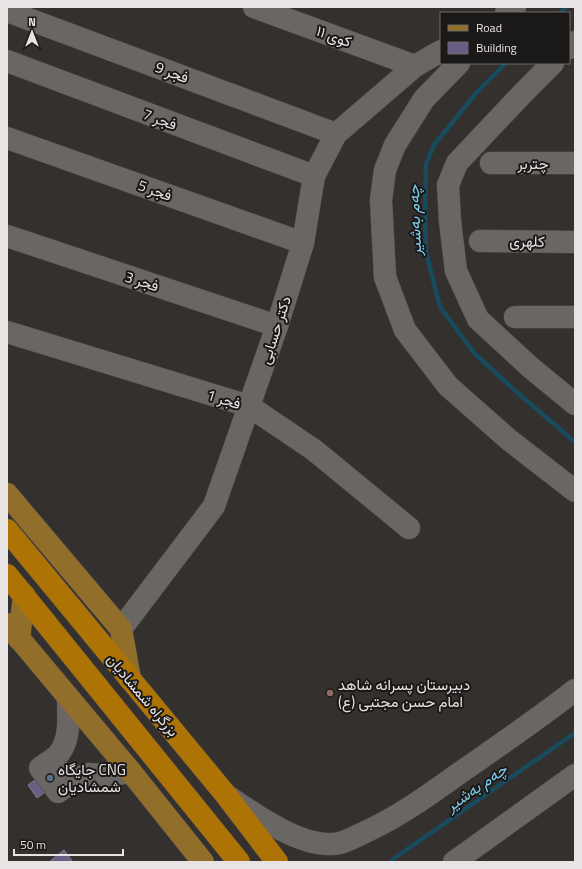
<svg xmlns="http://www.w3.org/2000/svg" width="582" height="869" viewBox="0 0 582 869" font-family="'Titillium Web',Vazirmatn,sans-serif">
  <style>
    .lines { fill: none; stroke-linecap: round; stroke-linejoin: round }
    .stream { stroke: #184b5e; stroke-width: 4.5 }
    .building { fill: #6a5e85; stroke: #7e7d81 }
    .minor-casing { stroke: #514d4c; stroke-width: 23 }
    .major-casing { stroke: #514d4c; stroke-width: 23 }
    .highway-casing { stroke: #514d4c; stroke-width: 23 }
    .minor { stroke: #6a6664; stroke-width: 22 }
    .major { stroke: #926e2b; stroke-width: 22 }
    .highway { stroke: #ad7305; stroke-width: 22 }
    .education-dot { fill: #8d6e63; stroke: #1b1918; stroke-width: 1.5 }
    .service-dot { fill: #5c6f8a; stroke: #1b1918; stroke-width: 1.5 }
    .labels { text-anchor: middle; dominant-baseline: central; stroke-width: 4; stroke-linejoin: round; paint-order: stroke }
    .street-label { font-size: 15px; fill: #e7e4e3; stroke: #1b1918 }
    .poi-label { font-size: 15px; fill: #e7e4e3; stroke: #1b1918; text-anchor: start }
    .water-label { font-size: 16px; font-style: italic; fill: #7dceef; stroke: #1b1918 }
  </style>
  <rect width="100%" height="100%" fill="#34302e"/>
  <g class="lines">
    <g class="stream">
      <path d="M560,13l6,-6"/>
      <path d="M506,63l-29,29 -43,53 -8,19 -1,49 1,39 14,55 35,47 45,41 55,47"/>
      <path d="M391,862l2,-3 182,-126"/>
    </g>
  </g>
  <g class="building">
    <path d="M64,759l9,13 -36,26 -9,-13z"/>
    <path d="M64,850l9,12h-24z"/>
  </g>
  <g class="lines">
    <g class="minor-casing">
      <g id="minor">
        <path d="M254,7l161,59"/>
        <path d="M7,11l329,123"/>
        <path d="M506,13l9,-6"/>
        <path d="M569,48l6,-6"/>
        <path d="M7,61l307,115"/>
        <path d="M459,63l-35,36 -29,46 -10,25 -4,30 4,77 20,53 43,56 60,53 67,52"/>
        <path d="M553,63l-29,29 -67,71 -9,22 2,36 6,50 22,48 52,48 45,37"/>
        <path d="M7,138l296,105"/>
        <path d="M491,163h84"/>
        <path d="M7,236l270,90"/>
        <path d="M480,241l95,1"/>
        <path d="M515,317h60"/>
        <path d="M7,332l242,74 65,44 95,78"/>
        <path d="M121,629l93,-123 63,-180 26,-83 11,-67 22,-42 79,-68 26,-15"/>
        <path d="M68,697c0,18 3,40 -8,55 -4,7 -14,11 -20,16l18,24 18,-13 12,-5 21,1 22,-3"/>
        <path d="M229,797c27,18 67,47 100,47 12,1 21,-5 32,-10 36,-16 68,-39 100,-62 39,-27 77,-53 114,-82"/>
        <path d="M454,862l121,-87"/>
      </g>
    </g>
    <g class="major-casing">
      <g id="major">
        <path d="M7,494l114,135 9,50"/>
        <path d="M7,624l124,148 72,90"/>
        <path d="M19,639l5,-44"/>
      </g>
    </g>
    <g class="highway-casing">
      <g id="highway">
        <path d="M7,530l219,265 51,67"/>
        <path d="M7,575l232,287"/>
      </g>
    </g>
    <use href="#minor" class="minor"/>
    <use href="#major" class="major"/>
    <use href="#highway" class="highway"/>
  </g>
  <circle class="education-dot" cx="330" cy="693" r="4"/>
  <circle class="service-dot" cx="50" cy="778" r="4"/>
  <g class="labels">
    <g class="street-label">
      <text transform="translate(334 36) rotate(20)">کوی ۱۱</text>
      <text transform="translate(172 72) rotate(21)">فجر 9</text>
      <text transform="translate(160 119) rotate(20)">فجر 7</text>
      <text x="533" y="163">چتربر</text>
      <text transform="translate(155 190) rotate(20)">فجر 5</text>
      <text transform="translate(527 241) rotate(1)">کلهری</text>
      <text transform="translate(142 281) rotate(18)">فجر 3</text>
      <text transform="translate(275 330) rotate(-72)">دکتر حسابی</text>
      <text transform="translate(224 399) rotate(17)">فجر 1</text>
      <text transform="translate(143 695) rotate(50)">بزرگراه شمشادیان</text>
    </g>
    <g class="poi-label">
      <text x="338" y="684">دبیرستان پسرانه شاهد<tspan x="338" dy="17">امام حسن مجتبی (ع)</tspan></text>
      <text x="58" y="769">جایگاه CNG<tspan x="58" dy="17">شمشادیان</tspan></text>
    </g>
    <g class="water-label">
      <text transform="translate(414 220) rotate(-92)">چەم بەشیر</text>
      <text transform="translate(476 787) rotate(-35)">چەم بەشیر</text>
    </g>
  </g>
  <rect width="582" height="869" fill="none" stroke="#e7e4e3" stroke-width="16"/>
  <rect x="440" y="12" width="130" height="52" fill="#1b1918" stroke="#6d6a69"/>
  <rect x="448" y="25" width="20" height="6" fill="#926e2b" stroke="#6d6a69"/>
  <text x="476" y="32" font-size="12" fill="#e7e4e3">Road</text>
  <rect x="448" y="42" width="20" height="12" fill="#6a5e85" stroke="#6d6a69"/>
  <text x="476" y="52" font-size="12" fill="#e7e4e3">Building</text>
  <g transform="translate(32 32)" stroke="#1b1918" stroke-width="3" paint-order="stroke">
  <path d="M0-3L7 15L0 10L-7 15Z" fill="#e7e4e3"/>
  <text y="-6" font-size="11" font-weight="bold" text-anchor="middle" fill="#e7e4e3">N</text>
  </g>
  <path d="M14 849v6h109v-6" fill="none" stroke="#e7e4e3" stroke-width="2"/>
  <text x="20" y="849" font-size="12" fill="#e7e4e3" stroke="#1b1918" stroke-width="3" paint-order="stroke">50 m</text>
</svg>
